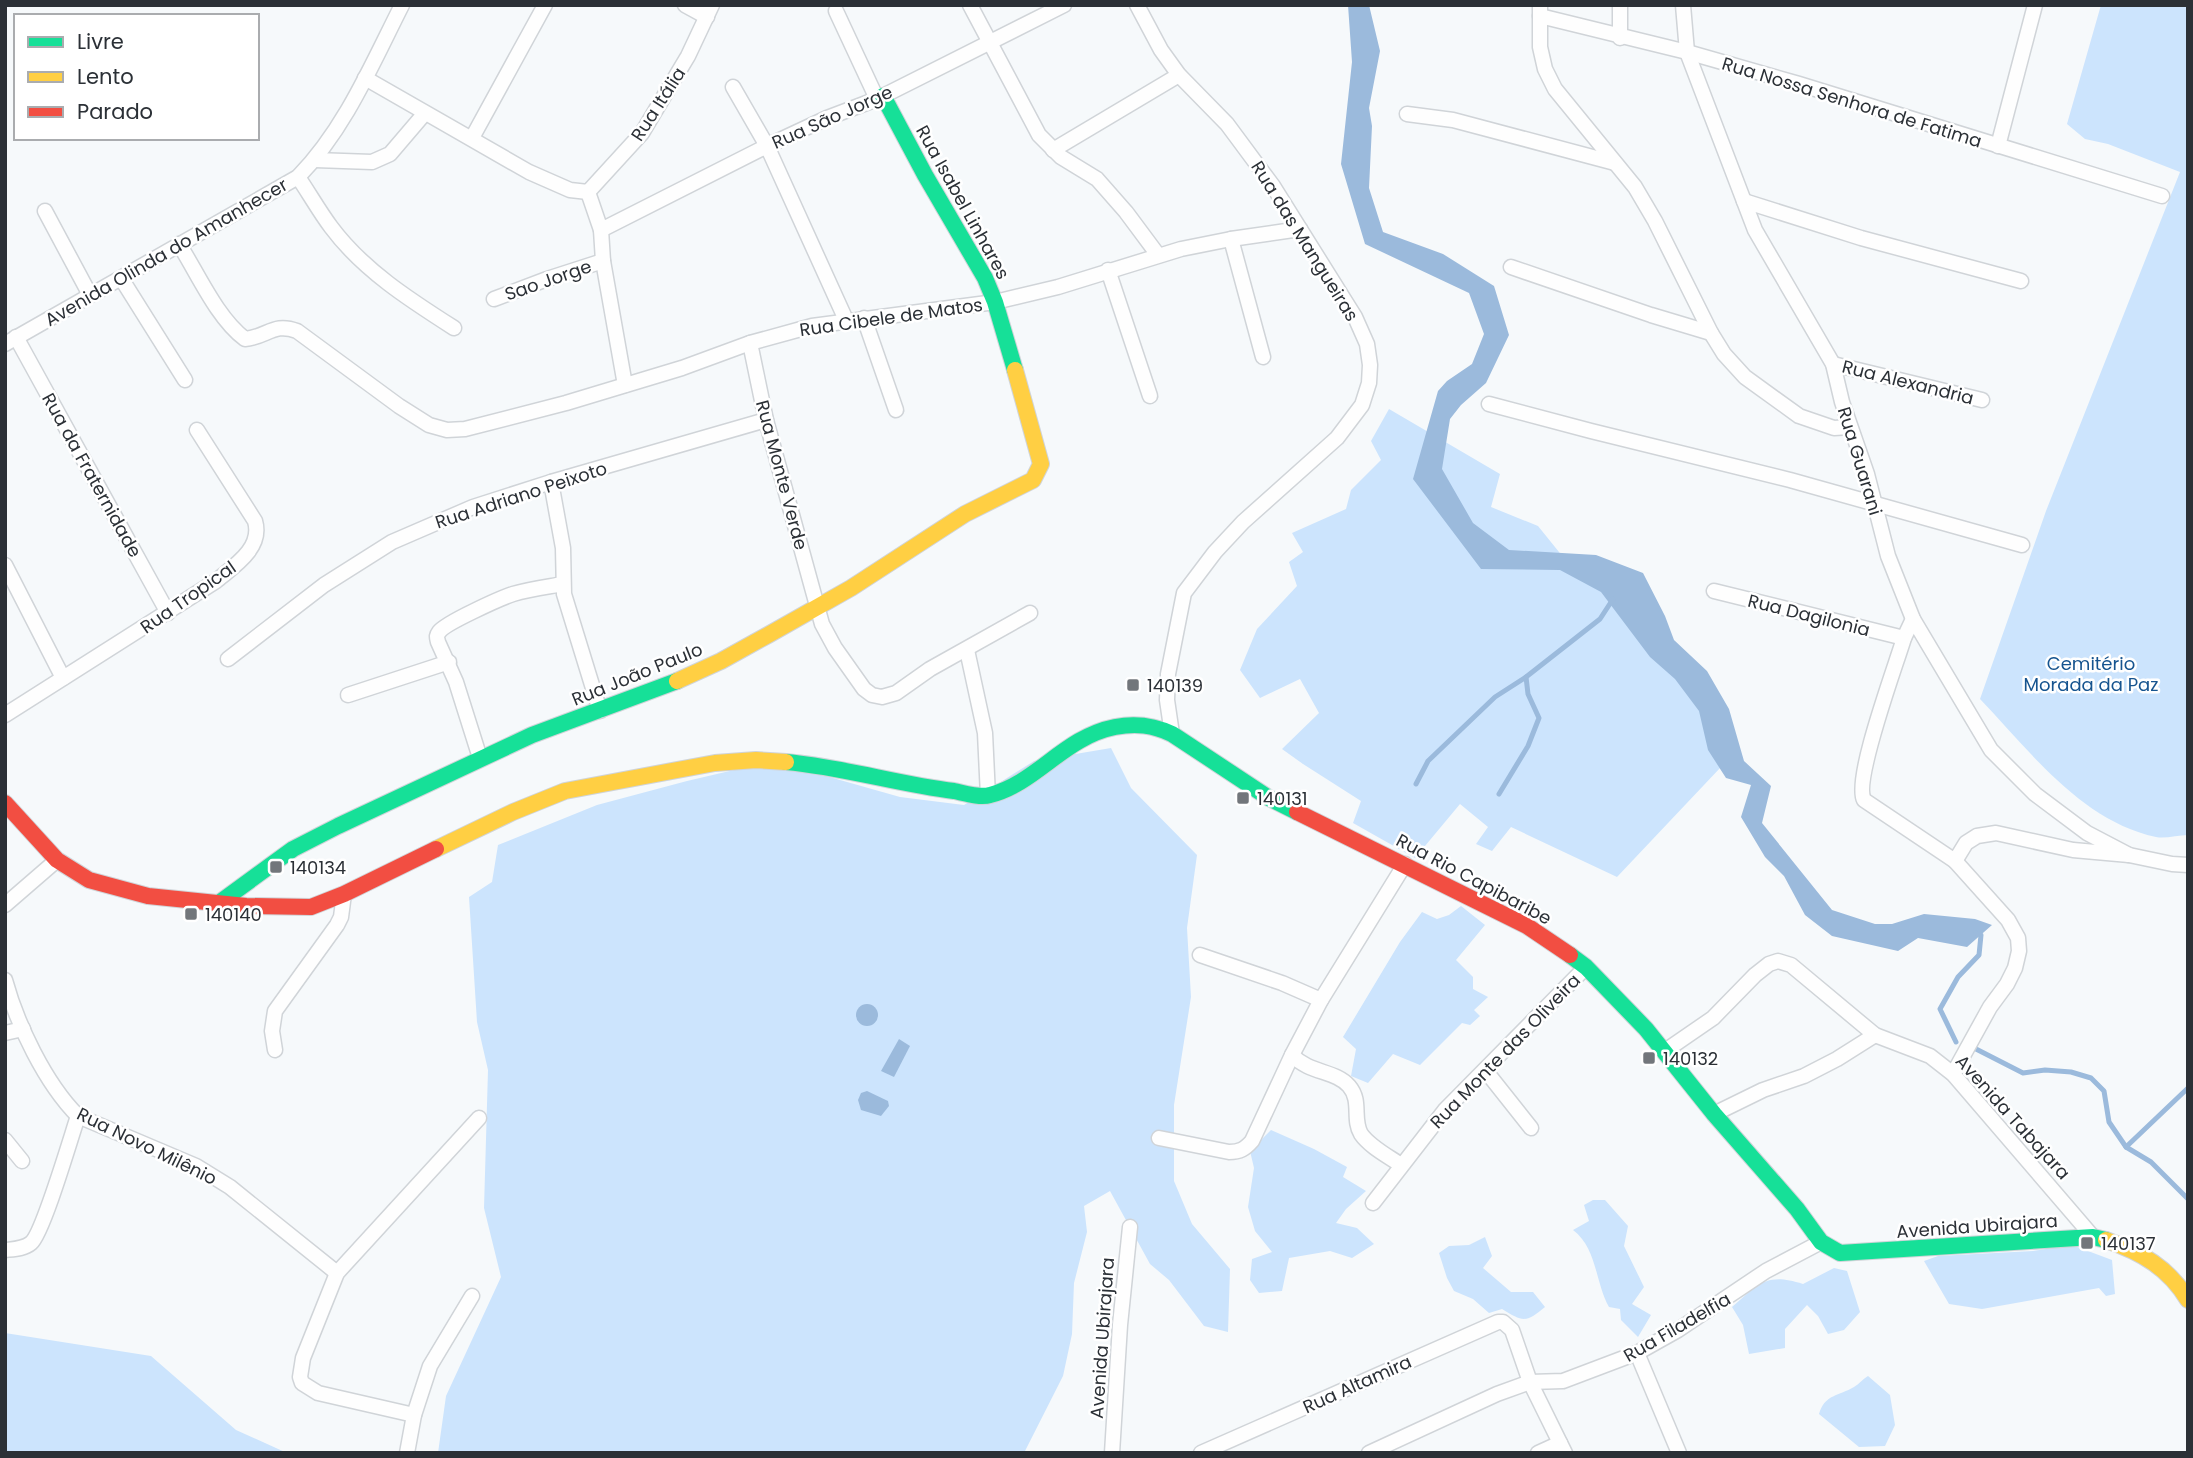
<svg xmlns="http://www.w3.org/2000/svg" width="2193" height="1458" viewBox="0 0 2193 1458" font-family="Poppins,sans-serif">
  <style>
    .green { fill: #cce4fd }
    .water { fill: #9bbadc }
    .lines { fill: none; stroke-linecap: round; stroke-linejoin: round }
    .stream { stroke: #9bbadc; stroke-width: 5 }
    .street-casing { stroke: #d0d4d8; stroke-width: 17 }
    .fast-casing { stroke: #d0d4d8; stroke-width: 18 }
    .slow-casing { stroke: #d0d4d8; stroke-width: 18 }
    .jam-casing { stroke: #d0d4d8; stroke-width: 18 }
    .street { stroke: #fefefe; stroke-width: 14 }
    .fast { stroke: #16e098; stroke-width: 16 }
    .slow { stroke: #ffcf43; stroke-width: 16 }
    .jam { stroke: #f24e42; stroke-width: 16 }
    .poi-dot { fill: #72767b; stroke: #fff; stroke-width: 2.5 }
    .labels { text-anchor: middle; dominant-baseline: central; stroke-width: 5; stroke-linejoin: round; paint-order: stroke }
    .street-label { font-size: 18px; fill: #2b3036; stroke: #fff }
    .park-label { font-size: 18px; fill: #16548f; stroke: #fff }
    .poi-label { font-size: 18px; fill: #2b3036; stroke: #fff; text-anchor: start }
  </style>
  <rect width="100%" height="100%" fill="#f6f9fb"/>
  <g class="green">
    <path d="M2101,5h87v830c-10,0 -23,4 -32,2 -75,-16 -126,-86 -176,-138l66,-188 134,-339 -72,-28 -23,-5 -18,-15z"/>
    <path d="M1389,409l111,65 -9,33 47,19 42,52 25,3 133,168 -121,128 -106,-50 -19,24 -16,-7 12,-17 -28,-23 -45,54 -62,-35 8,-22 -58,-37 -21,-15 37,-36 -19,-34 -40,19 -20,-28 17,-41 40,-43 -8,-24 14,-10 -11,-19 54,-24 5,-19 30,-30 -10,-19z"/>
    <path d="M1111,748l20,40 66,67 -10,73 4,69 -17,108v76l18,43 38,45 -2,63 -24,-6 -35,-46 -19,-16 -40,-73 -26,15 3,26 -13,51 -2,51 -9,42 -39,77h-586l8,-57 55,-119 -17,-69 4,-138 -11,-48 -8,-125 23,-15 6,-37 99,-40 90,-24 86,-20 127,36 64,8 70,-44z"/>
    <path d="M1461,906l24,19 -29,35 17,17v12l15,8 -14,13 6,6 -10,9 -8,-2 -42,42 -27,-11 -25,29 -17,-7 5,-27 -13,-12 57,-95 22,-30 15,7 12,-4z"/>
    <path d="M1271,1130l43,19 33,18 -4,10 23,14 -20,18 -10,14 21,5 17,16 -22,14 -22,-7 -41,7 -7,33 -23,2 -9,-13 2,-21 20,-7 -17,-21 -7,-24 6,-39 -4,-17z"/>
    <path d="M1593,1200h12l23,26 -4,20 20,41 -12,17 19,11 -13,22 -17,-17 -1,-11 -11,-2c-14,-25 -12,-59 -36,-77l16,-9 -5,-16z"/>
    <path d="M1485,1237l7,19 -9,12 28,24h22l12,15c-19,16 -22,15 -43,2l-13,4 -16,-14 -19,-8 -7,-13 -8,-25 10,-7 20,-1z"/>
    <path d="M2072,1245l40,15 3,34 -9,2 -7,-8 -117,21 -33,-5 -25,-43 14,-5 95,-5z"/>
    <path d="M1834,1268l13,3 13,41 -16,18 -16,4 -10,-18 -11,-11 -22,24v19l-36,6 -6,-29 -11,-18c27,-23 34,-35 71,-23z"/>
    <path d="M5,1333l146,23 85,74 51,23h-282z"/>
    <path d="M1868,1376l22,19 5,30 -10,21 -26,1 -40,-33c6,-20 20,-18 35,-27 5,-3 9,-8 14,-11z"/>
  </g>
  <g class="water">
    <path d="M1348,5h21l11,46 -11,57 3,18 -3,62 14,44 60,22 51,32 15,49 -23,48 -25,22 -11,14 -8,50 31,54 36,27 87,5 47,18 22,43 9,24 33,31 22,38 15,52 27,25 -9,37 70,87 43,14h17l32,-10 51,5 17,6 -25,22 -49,-9 -20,13 -66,-15 -27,-21 -21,-39 -19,-19 -24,-40 10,-32 -25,-7 -18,-28 -9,-39 -24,-32 -25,-22 -49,-65 -41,-22 -79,-1 -68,-90 25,-88 9,-10 25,-17 12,-30 -15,-41 -104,-49 -24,-80 11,-102z"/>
    <circle cx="867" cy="1015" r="11"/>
    <path d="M899,1039l11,7 -16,31 -13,-6z"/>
    <path d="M867,1091l21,10 1,5 -8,10 -20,-6 -3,-10 3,-7z"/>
  </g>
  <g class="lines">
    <g class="stream">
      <path d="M1416,784l12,-23 67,-64 31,-20 74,-58 13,-20"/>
      <path d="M1499,794l29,-48 11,-28 -11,-24 -2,-17"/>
      <path d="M1956,1042l-16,-33 18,-32 21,-22 2,-20 -5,-2"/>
      <path d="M1976,1049l47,24 22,-3 26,2 20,6 13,13 5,31 17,25 25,15 37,37"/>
      <path d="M2126,1147l62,-59"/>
    </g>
    <g class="street-casing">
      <g id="street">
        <path d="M685,5l22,12"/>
        <path d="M970,5l69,130 22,22 36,22 29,33 32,43"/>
        <path d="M1137,5l24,45 18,25 48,49 46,62 82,131 12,27 3,21 -1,18 -7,22 -25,33 -94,84 -28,30 -31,41 -16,81 -1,26 5,34"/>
        <path d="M1540,5v42l5,22 10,20 80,98 20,34 56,112 13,21 21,23 54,39 35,12 16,-1"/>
        <path d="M1620,5v33"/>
        <path d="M1683,5l4,47 68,178 78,134 9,38 25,72 21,82 25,63 78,131 44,44 52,39 42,22"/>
        <path d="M836,11l41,88"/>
        <path d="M1540,16l147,36 112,32 363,112"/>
        <path d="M365,78l164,94 41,18 18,2"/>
        <path d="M733,87l34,59 79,174"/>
        <path d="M1407,114l46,6 162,43"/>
        <path d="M472,138l73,-133"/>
        <path d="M1998,146l37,-141"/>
        <path d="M1053,150l126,-75"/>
        <path d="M315,160l57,2 18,-8 35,-41"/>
        <path d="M298,177c11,16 21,34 33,50 32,43 79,73 123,101"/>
        <path d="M588,192l54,-59 46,-77 24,-51"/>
        <path d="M588,192l13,38 2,31 22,124"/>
        <path d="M1744,201l117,37 160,43"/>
        <path d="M45,211l45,84"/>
        <path d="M601,230l166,-84 60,-28 50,-19 187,-94"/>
        <path d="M1231,239l32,118"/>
        <path d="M179,244c19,30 38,74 66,95 23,-2 28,-17 52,-8l102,75 30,19 18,5 18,-1 101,-26 116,-35 68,-25 62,-17 183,-24 63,-15 123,-38 50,-10 69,-10"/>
        <path d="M1511,267l140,48 60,18"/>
        <path d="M1108,270l42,126"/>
        <path d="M121,278l64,102"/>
        <path d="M494,299l53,-20 56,-18"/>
        <path d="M864,318l32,92"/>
        <path d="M16,337l152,276"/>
        <path d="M750,343l16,77 56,204 13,24 29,41 8,6 10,2 14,-4 34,-24 100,-56"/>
        <path d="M5,344l293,-167c47,-48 74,-113 104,-172"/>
        <path d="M1833,364l149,36"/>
        <path d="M1489,404l102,27 199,49 232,65"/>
        <path d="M551,482l12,66 1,46 36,117"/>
        <path d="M5,565l58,113"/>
        <path d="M1714,591l190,47"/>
        <path d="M1913,619l-9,19c-8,27 -51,142 -40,162l91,61 11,-18 11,-7 19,-3 77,17 56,5 43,9 16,1"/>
        <path d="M967,650l18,83 3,63"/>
        <path d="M228,659l96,-74 68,-43 81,-35 78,-25 215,-62"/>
        <path d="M348,695l101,-33"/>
        <path d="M5,715l211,-134c18,-15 47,-33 39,-60l-58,-91"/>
        <path d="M480,758l-24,-76 -18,-40c-1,-5 -2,-6 1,-10 6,-9 62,-34 74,-38 16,-5 33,-7 50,-10"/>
        <path d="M5,905l52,-45"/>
        <path d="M1200,955l82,28 39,17"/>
        <path d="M5,980c12,44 40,103 73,136l118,50 34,21 107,86"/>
        <path d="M5,1033l18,-4"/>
        <path d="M275,1050l-3,-19 3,-20 62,-86 4,-8 3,-23"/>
        <path d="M1665,1051l48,-33 42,-43 14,-11 9,-3 13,4 84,70 55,21 23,18 140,163"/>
        <path d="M1292,1055c18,19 43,15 57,31 13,15 3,33 12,48 9,13 27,22 40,31"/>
        <path d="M1485,1070l46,58"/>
        <path d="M1953,1074l37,-67 17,-23 8,-16 4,-17 -1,-13 -10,-18 -53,-59"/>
        <path d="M1714,1114l49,-24 41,-14 33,-17 38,-24"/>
        <path d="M1159,1138l70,14c11,0 16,-3 23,-11l40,-86 29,-55 84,-136"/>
        <path d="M5,1140l17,21"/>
        <path d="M1373,1203l72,-93 141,-143"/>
        <path d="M5,1250c9,-1 19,-1 26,-7 12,-10 40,-106 47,-127"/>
        <path d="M1637,1353l42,100"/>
        <path d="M414,1415l-96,-22 -16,-10 -2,-6 3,-19 34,-85 142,-155"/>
        <path d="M407,1453l7,-38 16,-49 42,-70"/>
        <path d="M1112,1453l8,-128 10,-98"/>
        <path d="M1201,1453l297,-131h5l9,8 18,52 35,71"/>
        <path d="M1369,1453l128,-59 33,-12 33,-1 74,-28 41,-23 88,-59 55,-29"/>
        <path d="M1538,1453l22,-10"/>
      </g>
    </g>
    <g class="fast-casing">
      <g id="fast">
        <path d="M883,96l42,79 60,103 10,24 20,68"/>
        <path d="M786,762c57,5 111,22 168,29 10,2 26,7 36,4 47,-12 74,-58 125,-68 21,-4 38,-2 57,7l97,64 28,14"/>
        <path d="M219,903l74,-54 45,-23 194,-91 145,-54"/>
        <path d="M1570,955l16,12 60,62 68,85 83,95 24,33 19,11 253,-16 13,3"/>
      </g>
    </g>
    <g class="slow-casing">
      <g id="slow">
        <path d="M677,681l44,-20 47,-26 83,-47 114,-74 68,-34 8,-16 -26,-94"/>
        <path d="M436,849l77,-37 52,-21 150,-28 41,-3 30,2"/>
        <path d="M2106,1240c35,12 63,28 82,60"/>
      </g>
    </g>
    <g class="jam-casing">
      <g id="jam">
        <path d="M5,803l52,57 32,20 59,16 98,10 65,1 33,-13 92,-45"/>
        <path d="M1297,812l230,114 43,29"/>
      </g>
    </g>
    <use href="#street" class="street"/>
    <use href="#fast" class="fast"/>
    <use href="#slow" class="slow"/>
    <use href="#jam" class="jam"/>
  </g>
  <g class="poi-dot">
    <rect x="1126" y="678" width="14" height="14" rx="3.5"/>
    <rect x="1236" y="791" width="14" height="14" rx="3.5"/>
    <rect x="269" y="860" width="14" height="14" rx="3.5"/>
    <rect x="184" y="907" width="14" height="14" rx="3.5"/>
    <rect x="1642" y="1051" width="14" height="14" rx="3.5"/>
    <rect x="2080" y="1236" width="14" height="14" rx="3.5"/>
  </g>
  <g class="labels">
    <g class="street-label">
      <text transform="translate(1852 102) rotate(17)">Rua Nossa Senhora de Fatima</text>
      <text transform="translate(658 104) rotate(-57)">Rua Itália</text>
      <text transform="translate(832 117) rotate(-24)">Rua São Jorge</text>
      <text transform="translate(963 202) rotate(61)">Rua Isabel Linhares</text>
      <text transform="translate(1305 241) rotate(58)">Rua das Mangueiras</text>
      <text transform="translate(166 252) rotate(-30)">Avenida Olinda do Amanhecer</text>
      <text transform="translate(548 280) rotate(-19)">Sao Jorge</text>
      <text transform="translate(891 317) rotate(-8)">Rua Cibele de Matos</text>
      <text transform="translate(1908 382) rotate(14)">Rua Alexandria</text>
      <text transform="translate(1860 461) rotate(73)">Rua Guarani</text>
      <text transform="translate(92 475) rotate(61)">Rua da Fraternidade</text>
      <text transform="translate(782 475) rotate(75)">Rua Monte Verde</text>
      <text transform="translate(521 495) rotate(-18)">Rua Adriano Peixoto</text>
      <text transform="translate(188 597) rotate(-35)">Rua Tropical</text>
      <text transform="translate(1809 615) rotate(14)">Rua Dagilonia</text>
      <text transform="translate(637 674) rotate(-22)">Rua João Paulo</text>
      <text transform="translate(1474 879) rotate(28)">Rua Rio Capibaribe</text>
      <text transform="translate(1505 1051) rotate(-46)">Rua Monte das Oliveira</text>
      <text transform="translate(2013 1117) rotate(48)">Avenida Tabajara</text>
      <text transform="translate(147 1146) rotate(26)">Rua Novo Milênio</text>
      <text transform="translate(1977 1226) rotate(-4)">Avenida Ubirajara</text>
      <text transform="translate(1677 1327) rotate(-30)">Rua Filadelfia</text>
      <text transform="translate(1102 1338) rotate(-86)">Avenida Ubirajara</text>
      <text transform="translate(1357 1384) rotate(-24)">Rua Altamira</text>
    </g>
    <g class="park-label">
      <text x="2091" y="663">Cemitério<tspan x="2091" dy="21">Morada da Paz</tspan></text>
    </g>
    <g class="poi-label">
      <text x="1147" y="685">140139</text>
      <text x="1257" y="798">140131</text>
      <text x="290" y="867">140134</text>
      <text x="205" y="914">140140</text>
      <text x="1663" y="1058">140132</text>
      <text x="2101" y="1243">140137</text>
    </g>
  </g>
  <rect width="2193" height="1458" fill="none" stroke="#2b3036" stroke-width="14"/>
  <rect x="14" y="14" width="245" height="126" fill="#ffffff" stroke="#aaacaf" stroke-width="2"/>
  <rect x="28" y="37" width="35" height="10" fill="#16e098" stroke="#aaacaf" stroke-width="2"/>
  <text x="77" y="49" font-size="21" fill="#2b3036">Livre</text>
  <rect x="28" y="72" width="35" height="10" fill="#ffcf43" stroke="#aaacaf" stroke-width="2"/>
  <text x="77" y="84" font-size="21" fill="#2b3036">Lento</text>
  <rect x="28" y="107" width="35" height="10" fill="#f24e42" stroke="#aaacaf" stroke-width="2"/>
  <text x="77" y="119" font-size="21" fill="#2b3036">Parado</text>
</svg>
